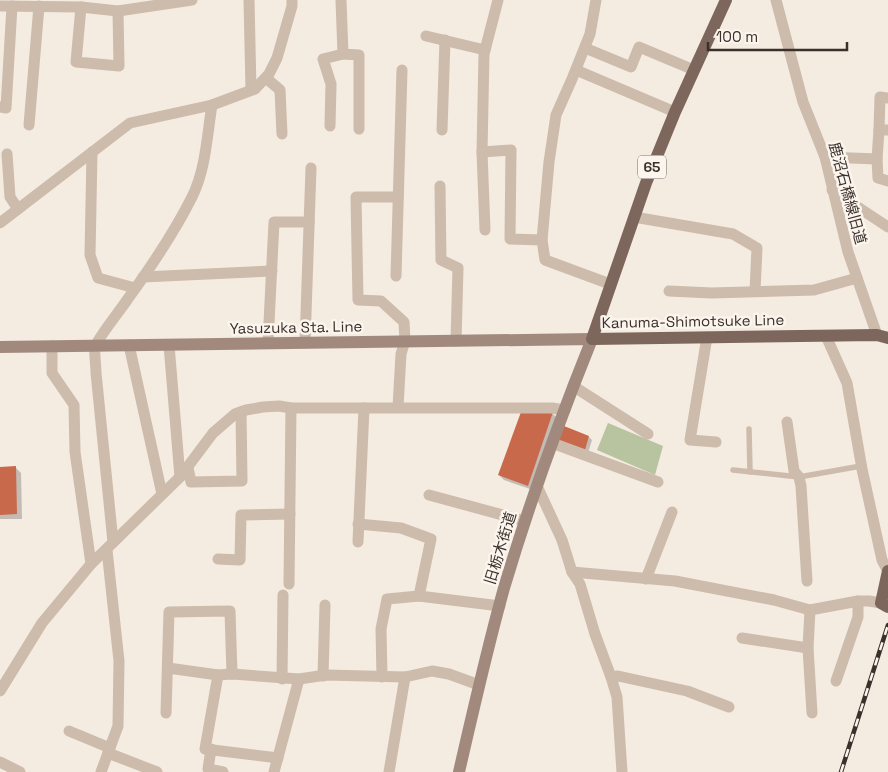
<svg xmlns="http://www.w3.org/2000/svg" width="888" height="772" viewBox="0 0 888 772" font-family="'Space Grotesk','Noto Sans JP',sans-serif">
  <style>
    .green { fill: #b8c4a0 }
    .shadow { fill: #0003 }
    .building { fill: #c8694b }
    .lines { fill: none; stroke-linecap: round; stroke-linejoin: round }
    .lane { stroke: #cdbbac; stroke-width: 5.5 }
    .street { stroke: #cdbbac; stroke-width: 11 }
    .secondary { stroke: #a18a7d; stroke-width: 12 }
    .primary { stroke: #7d675c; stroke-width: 12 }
    .rail-casing { stroke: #3b302b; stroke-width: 4.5 }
    .rail { stroke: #fbf5ee; stroke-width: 2.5; stroke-dasharray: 8; stroke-linecap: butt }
    .labels { text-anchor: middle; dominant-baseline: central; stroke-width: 5; stroke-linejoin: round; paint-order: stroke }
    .shield { fill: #fbf5ee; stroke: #756b66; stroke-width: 1 }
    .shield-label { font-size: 14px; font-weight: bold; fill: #3b302b }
    .street-label { font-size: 15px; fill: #3b302b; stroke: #fbf5ee }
  </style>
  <rect width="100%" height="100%" fill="#f4ebe1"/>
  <path class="green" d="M608,423l55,23 -8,29 -58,-25z"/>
  <g class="shadow">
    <path d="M552,413l5,5 -24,72 -29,-10 -5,-5z"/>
    <path d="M589,437l3,3 -4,13 -28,-11z"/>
    <path d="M0,468h16l5,5 1,46h-22z"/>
  </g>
  <g class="building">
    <path d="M521,412h32l-25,74 -30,-11z"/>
    <path d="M559,424l30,12 -4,14 -30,-11z"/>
    <path d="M16,466l1,48 -17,1v-48z"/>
  </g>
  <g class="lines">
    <g class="lane">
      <path d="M749,429l1,43"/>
      <path d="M733,470l66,7 62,-11"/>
    </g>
    <g class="street">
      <path d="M249,0l2,90"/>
      <path d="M341,0l2,54 16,1v74"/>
      <path d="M498,0l-14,54 -2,98 29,-2 -1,89 32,1 3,20 65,24"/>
      <path d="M776,0l27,102 22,55 23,95 29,83"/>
      <path d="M0,6l81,1 37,4 74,-11"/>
      <path d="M81,7l-5,55 43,4 -1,-55"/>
      <path d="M426,36l59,14"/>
      <path d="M585,48l46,19 8,-20 55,23"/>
      <path d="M576,70l99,42"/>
      <path d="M266,78l14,12 2,44"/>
      <path d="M0,107l6,1 6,-102"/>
      <path d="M29,125l10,-119"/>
      <path d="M330,126l1,-42 -8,-25 20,-5"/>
      <path d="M442,130l3,-90"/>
      <path d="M879,130l1,-33 8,1"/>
      <path d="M888,130h-9l-2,29 1,19 10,3"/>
      <path d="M92,152l-2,103 8,23 37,10"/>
      <path d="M482,152l3,78"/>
      <path d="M7,154l3,43 8,12"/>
      <path d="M825,157l52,2"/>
      <path d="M440,186l1,74 17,8 -2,73"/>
      <path d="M832,190l56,37"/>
      <path d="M634,217l99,17 24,14 -2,43"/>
      <path d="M0,223l130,-100 82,-18 43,-16 14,-15 8,-16 15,-52v-6"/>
      <path d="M542,240l7,-78 7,-47 16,-36 18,-45 6,-34"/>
      <path d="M396,276l6,-206"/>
      <path d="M143,277l129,-6"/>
      <path d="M669,291l43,2 102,-3 43,-12"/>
      <path d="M826,336l21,47 15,86 20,91 6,11"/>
      <path d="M707,337l-17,103 26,2"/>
      <path d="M268,343l6,-121h35"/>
      <path d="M305,343l6,-175"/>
      <path d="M129,345l33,149"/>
      <path d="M169,345l11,132"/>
      <path d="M52,346v27l22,32 1,47 16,112 89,-87 33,-44 22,-19 11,-4 17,-3 16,-1 12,2h261l13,2"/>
      <path d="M573,386l75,48"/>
      <path d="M398,407l3,-53 4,-13 -1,-19 -23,-21 -23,-1 -2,-103h42"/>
      <path d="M787,422l7,49 5,6 2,9 6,95"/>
      <path d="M552,443l106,39"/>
      <path d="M188,468l3,14 51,-1 -1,-69"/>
      <path d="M537,486l25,54 10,32 8,12 15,50 16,43 6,20 5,75"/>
      <path d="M429,495l96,26"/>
      <path d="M358,524l43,4 30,11 -12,57"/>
      <path d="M113,542l-17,-169c0,-8 -2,-19 -1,-26 2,-8 27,-39 32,-47 24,-33 47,-67 65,-103 14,-28 15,-62 20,-92"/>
      <path d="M358,542l6,-134"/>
      <path d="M218,559l22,1 1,-45 49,-1"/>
      <path d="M572,572l103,9 99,19 36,10 48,-9h11l12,2"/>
      <path d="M646,579l26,-67"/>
      <path d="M289,584l2,-176"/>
      <path d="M810,610l-2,38 4,65"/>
      <path d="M742,638l66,10"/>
      <path d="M168,668l50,7 14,-1 67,5"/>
      <path d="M218,675l-13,74 73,9"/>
      <path d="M323,676l2,-71"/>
      <path d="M382,677l-1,-48 6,-30 32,-3 81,10"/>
      <path d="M611,677l7,-1 69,15 42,16"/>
      <path d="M282,679l1,-84"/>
      <path d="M836,681l22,-64v-16"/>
      <path d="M0,691l42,-68 49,-59"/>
      <path d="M166,713l3,-101 61,-1 2,63"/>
      <path d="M69,731l41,17"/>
      <path d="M211,749l-3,20 15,3"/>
      <path d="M108,753l49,19"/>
      <path d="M0,762l20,10"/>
      <path d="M101,772l17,-46 1,-65 -12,-111"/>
      <path d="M274,772l25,-93 27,-4 79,2 27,-6 17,3 30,11"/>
      <path d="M389,772l16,-95"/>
    </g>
    <path class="secondary" d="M0,347l592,-8c-33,82 -63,165 -88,249 -17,61 -31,123 -45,184"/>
    <g class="primary">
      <path d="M726,0l-51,112 -29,71 -54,156 285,-4 11,3"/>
      <path d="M888,571l-7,32 7,4"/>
    </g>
    <g class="rail-casing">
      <path id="rail" d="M841,772l47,-147"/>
    </g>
    <use href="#rail" class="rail"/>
  </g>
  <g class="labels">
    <rect class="shield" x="638" y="155.5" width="28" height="23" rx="4"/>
    <g class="shield-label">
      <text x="652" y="167">65</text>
    </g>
    <g class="street-label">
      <text transform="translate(848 193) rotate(75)">鹿沼石橋線旧道</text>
      <text transform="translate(693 321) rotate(-1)">Kanuma-Shimotsuke Line</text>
      <text transform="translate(296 327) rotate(-1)">Yasuzuka Sta. Line</text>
      <text transform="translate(500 548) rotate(-73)">旧栃木街道</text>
    </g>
  </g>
  <path d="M708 42v8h139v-8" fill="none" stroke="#3b302b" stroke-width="2.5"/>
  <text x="716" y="42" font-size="15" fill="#3b302b" stroke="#fbf5ee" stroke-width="4" paint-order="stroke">100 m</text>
</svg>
